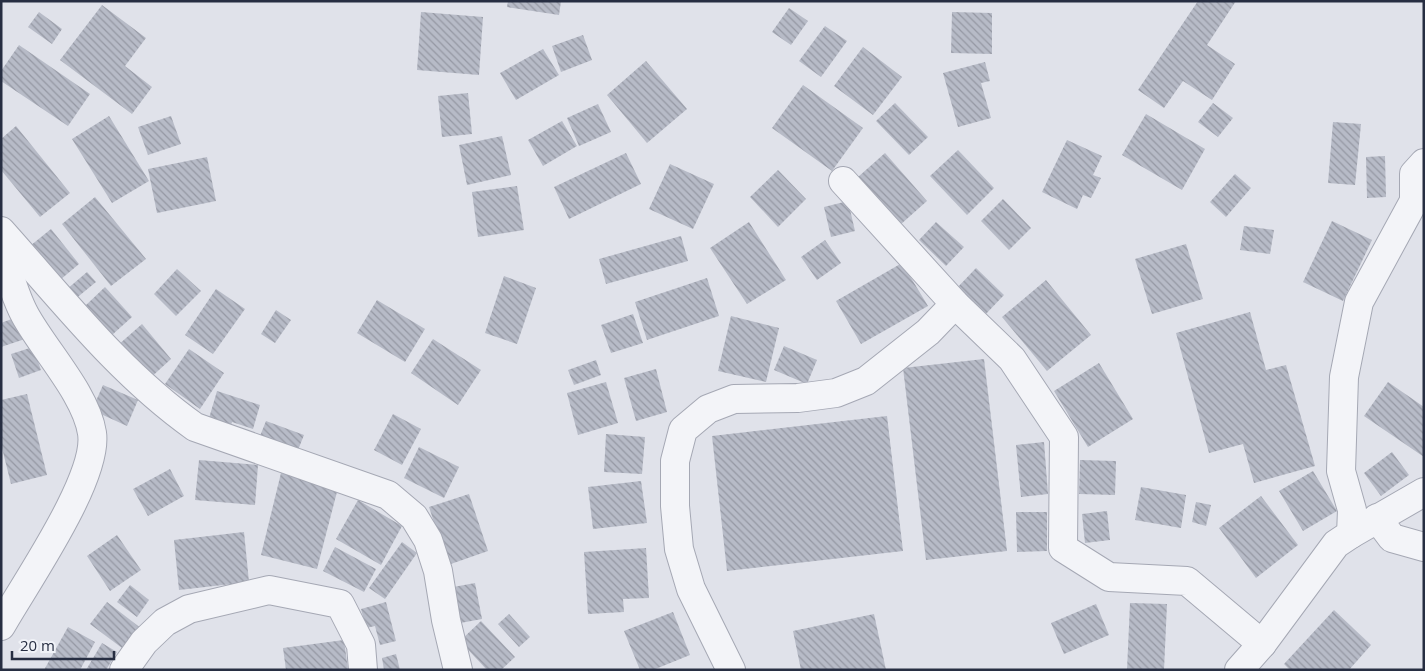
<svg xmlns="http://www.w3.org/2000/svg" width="1425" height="671" viewBox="0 0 1425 671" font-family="'Open Sans',sans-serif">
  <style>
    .building { fill: url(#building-back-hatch) }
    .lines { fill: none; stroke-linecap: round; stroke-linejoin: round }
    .minor-casing { stroke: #a5a8b4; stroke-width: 30 }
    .minor { stroke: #f3f4f8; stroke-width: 28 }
  </style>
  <defs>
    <pattern id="building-back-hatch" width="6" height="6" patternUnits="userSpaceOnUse" patternTransform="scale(1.25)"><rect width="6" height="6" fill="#b7bbc7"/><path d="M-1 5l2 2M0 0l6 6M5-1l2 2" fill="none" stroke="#9598a3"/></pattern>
  </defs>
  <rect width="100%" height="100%" fill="#e0e2ea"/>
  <g class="building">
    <path d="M508,1h53l-2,14 -52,-8z"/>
    <path d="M1198,1h38l-29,44 28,19 -23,36 -29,-19 -19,27 -26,-18z"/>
    <path d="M102,5l44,33 -21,28 27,21 -20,27 -72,-54z"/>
    <path d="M789,8l19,13 -17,24 -19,-13z"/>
    <path d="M39,12l23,17 -10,15 -24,-17z"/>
    <path d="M421,12l62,5 -4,58 -62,-5z"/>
    <path d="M952,12l40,1v41l-41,-1z"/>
    <path d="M825,26l22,15 -26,36 -22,-16z"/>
    <path d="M583,35l9,25 -31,12 -9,-26z"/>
    <path d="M19,45l71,49 -22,32 -67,-45v-10z"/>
    <path d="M863,47l39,30 -29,38 -39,-29z"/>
    <path d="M543,49l16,26 -43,25 -16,-27z"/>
    <path d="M646,61l41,48 -40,34 -40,-48z"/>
    <path d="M985,62l5,19 -9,2 10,35 -33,9 -15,-54z"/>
    <path d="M803,85l60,43 -31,43 -60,-43z"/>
    <path d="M468,93l4,41 -30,3 -4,-41z"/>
    <path d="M895,103l33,34 -19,18 -33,-34z"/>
    <path d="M1213,103l20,15 -15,19 -20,-15z"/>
    <path d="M598,104l13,28 -32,14 -12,-28z"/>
    <path d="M1146,114l59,35 -23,41 -60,-35z"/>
    <path d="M109,116l40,65 -37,22 -40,-64z"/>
    <path d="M171,116l10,28 -33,11 -10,-28z"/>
    <path d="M562,121l15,25 -34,20 -15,-26z"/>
    <path d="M1333,122l28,2 -6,61 -27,-2z"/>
    <path d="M16,126l54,67 -30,24 -39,-47v-31z"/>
    <path d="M502,136l9,39 -44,10 -8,-40z"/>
    <path d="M1067,140l35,16 -9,19 8,3 -10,20 -8,-3 -6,14 -35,-17z"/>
    <path d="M958,150l36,38 -27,27 -37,-39z"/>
    <path d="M626,153l15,31 -72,35 -15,-32z"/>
    <path d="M885,153l42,48 -27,24 -42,-48z"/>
    <path d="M1385,156l1,41 -19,1 -1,-41z"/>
    <path d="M207,157l9,44 -59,12 -9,-44z"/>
    <path d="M670,164l44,20 -21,45 -44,-20z"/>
    <path d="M778,170l28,29 -28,28 -28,-30z"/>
    <path d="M1235,174l16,14 -25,29 -16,-15z"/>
    <path d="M517,186l7,44 -46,7 -6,-45z"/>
    <path d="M95,197l51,62 -35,27 -49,-62z"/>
    <path d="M1003,199l28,29 -22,22 -28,-29z"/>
    <path d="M848,201l7,30 -24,6 -7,-30z"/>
    <path d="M1332,221l40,19 -29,61 -40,-19z"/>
    <path d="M749,222l37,58 -39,24 -37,-56z"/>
    <path d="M936,222l28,25 -18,19 -27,-26z"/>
    <path d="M1244,226l30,4 -4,24 -30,-4z"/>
    <path d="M51,229l28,35 -19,16 -30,-34z"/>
    <path d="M681,236l7,25 -82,23 -7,-25z"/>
    <path d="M825,240l16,23 -24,17 -16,-23z"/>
    <path d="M1186,244l17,55 -51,15 -17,-55z"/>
    <path d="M902,263l26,43 -67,38 -25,-43z"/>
    <path d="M976,268l28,27 -20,21 -28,-27z"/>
    <path d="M177,269l24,22 -25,25 -22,-22z"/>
    <path d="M87,272l9,10 -22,18 -8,-10z"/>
    <path d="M504,276l32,12 -19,56 -32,-11z"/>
    <path d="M707,278l12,38 -72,24 -12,-38z"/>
    <path d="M1046,280l45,55 -44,36 -45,-54z"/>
    <path d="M105,287l27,30 -20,18 -27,-29z"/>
    <path d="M216,289l29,20 -32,45 -28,-19z"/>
    <path d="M377,300l48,29 -20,33 -48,-29z"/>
    <path d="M276,310l15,10 -16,23 -14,-9z"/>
    <path d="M1250,312l16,58 20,-5 29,101 -61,17 -11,-39 -34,9 -33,-120z"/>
    <path d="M633,314l10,29 -32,10 -10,-28z"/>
    <path d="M731,316l48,12 -13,54 -48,-11z"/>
    <path d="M17,317l8,22 -24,8v-24z"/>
    <path d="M142,324l29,35 -24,22 -30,-35z"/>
    <path d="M433,339l48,31 -23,35 -47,-32z"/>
    <path d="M784,346l33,14 -10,24 -33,-14z"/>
    <path d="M33,347l8,23 -22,8 -8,-24z"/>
    <path d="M189,349l35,24 -24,36 -35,-25z"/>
    <path d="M984,359l23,192 -81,9 -23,-192z"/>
    <path d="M596,360l5,15 -27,10 -6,-15z"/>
    <path d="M1099,363l34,56 -45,28 -34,-56z"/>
    <path d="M656,369l11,43 -31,9 -12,-43z"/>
    <path d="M606,382l12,41 -40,12 -11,-42z"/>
    <path d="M1388,382l36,25v50l-60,-41z"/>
    <path d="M103,385l35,15 -11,26 -35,-16z"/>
    <path d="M217,391l43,14 -7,24 -21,-7 -3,10 -22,-7z"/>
    <path d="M27,394l20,81 -36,9 -10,-40v-44z"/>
    <path d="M393,414l28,15 -19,36 -28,-15z"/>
    <path d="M887,416l16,135 -176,20 -15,-135z"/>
    <path d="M266,421l38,14 -8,20 -38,-14z"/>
    <path d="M606,434l39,3 -3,37 -38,-2z"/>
    <path d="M1044,442l4,52 -27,3 -5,-52z"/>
    <path d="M419,447l40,20 -15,31 -40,-20z"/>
    <path d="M1392,452l17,23 -28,21 -17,-23z"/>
    <path d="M199,460l59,5 -3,40 -60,-5z"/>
    <path d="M1080,460l36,1 -1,34 -36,-1z"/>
    <path d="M170,469l14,27 -36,20 -15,-27z"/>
    <path d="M1313,471l24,40 -34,20 -24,-40z"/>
    <path d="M281,473l57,15 -21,81 -56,-14z"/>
    <path d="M641,481l6,42 -54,6 -5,-42z"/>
    <path d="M1141,487l45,8 -5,33 -46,-8z"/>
    <path d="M469,494l19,57 -40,14 -19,-58z"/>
    <path d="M1261,496l37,49 -42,33 -37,-50z"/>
    <path d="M358,500l44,26 -21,39 -45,-26z"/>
    <path d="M1196,502l15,3 -5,21 -14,-4z"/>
    <path d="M1107,511l3,29 -25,3 -3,-29z"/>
    <path d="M1016,512h31v39l-30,1z"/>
    <path d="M244,532l5,50 -70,8 -5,-50z"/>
    <path d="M117,535l24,35 -31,21 -23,-35z"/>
    <path d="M402,542l15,11 -32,46 -16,-11z"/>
    <path d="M335,547l41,22 -12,23 -41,-21z"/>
    <path d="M646,548l3,50 -26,1 1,13 -36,2 -4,-62z"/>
    <path d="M475,583l7,36 -27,5 -7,-36z"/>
    <path d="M130,585l19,15 -12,17 -20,-15z"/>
    <path d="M107,602l35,27 -16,22 -36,-27z"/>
    <path d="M386,602l10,39 -16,4 -5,-19 -9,2 -5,-19z"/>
    <path d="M1130,603l37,1 -3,66h-37z"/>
    <path d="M1096,604l13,31 -45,19 -13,-31z"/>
    <path d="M1334,610l37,35 -22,25h-59l-6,-6z"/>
    <path d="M673,612l17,43 -37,15h-13l-16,-39z"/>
    <path d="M509,614l21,23 -11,10 -21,-23z"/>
    <path d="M874,614l12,56h-85l-8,-39z"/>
    <path d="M481,621l34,36 -14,13h-14l-27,-29z"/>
    <path d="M68,627l27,15 -15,28h-36z"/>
    <path d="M344,640l4,30h-62l-3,-22z"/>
    <path d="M102,643l15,9 -11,18h-20z"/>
    <path d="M396,654l4,16h-16l-2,-12z"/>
  </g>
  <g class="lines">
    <g class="minor-casing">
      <g id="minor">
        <path d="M843,181l112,123 57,55 52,78 -1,111 46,29 78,4 75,63"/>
        <path d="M1,231c61,68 119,143 194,196l193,68 26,22 14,23 10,31 8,49 12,50"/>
        <path d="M1,248c7,22 13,47 24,67 19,35 61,79 67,118 7,45 -68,152 -91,193"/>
        <path d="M1377,518l15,20 32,9"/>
        <path d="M1351,534l73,-42"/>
        <path d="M124,670l20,-28 21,-20 24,-13 80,-19 71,14 21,41 2,25"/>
        <path d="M731,670l-40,-81 -12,-40 -4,-43v-45l8,-31 25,-21 26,-10 64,-1 38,-5 30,-12 62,-49 27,-28"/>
        <path d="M1239,670l23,-26 74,-100 15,-10 1,-24 -11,-39 3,-94 15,-75 55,-101v-27l10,-11"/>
      </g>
    </g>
    <use href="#minor" class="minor"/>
  </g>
  <rect width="1425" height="671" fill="none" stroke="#272e42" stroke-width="5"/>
  <path d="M12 651v8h102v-8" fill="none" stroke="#272e42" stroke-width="2.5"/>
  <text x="20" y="651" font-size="15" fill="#272e42" stroke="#f0f2f7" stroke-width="4" paint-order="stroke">20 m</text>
</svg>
